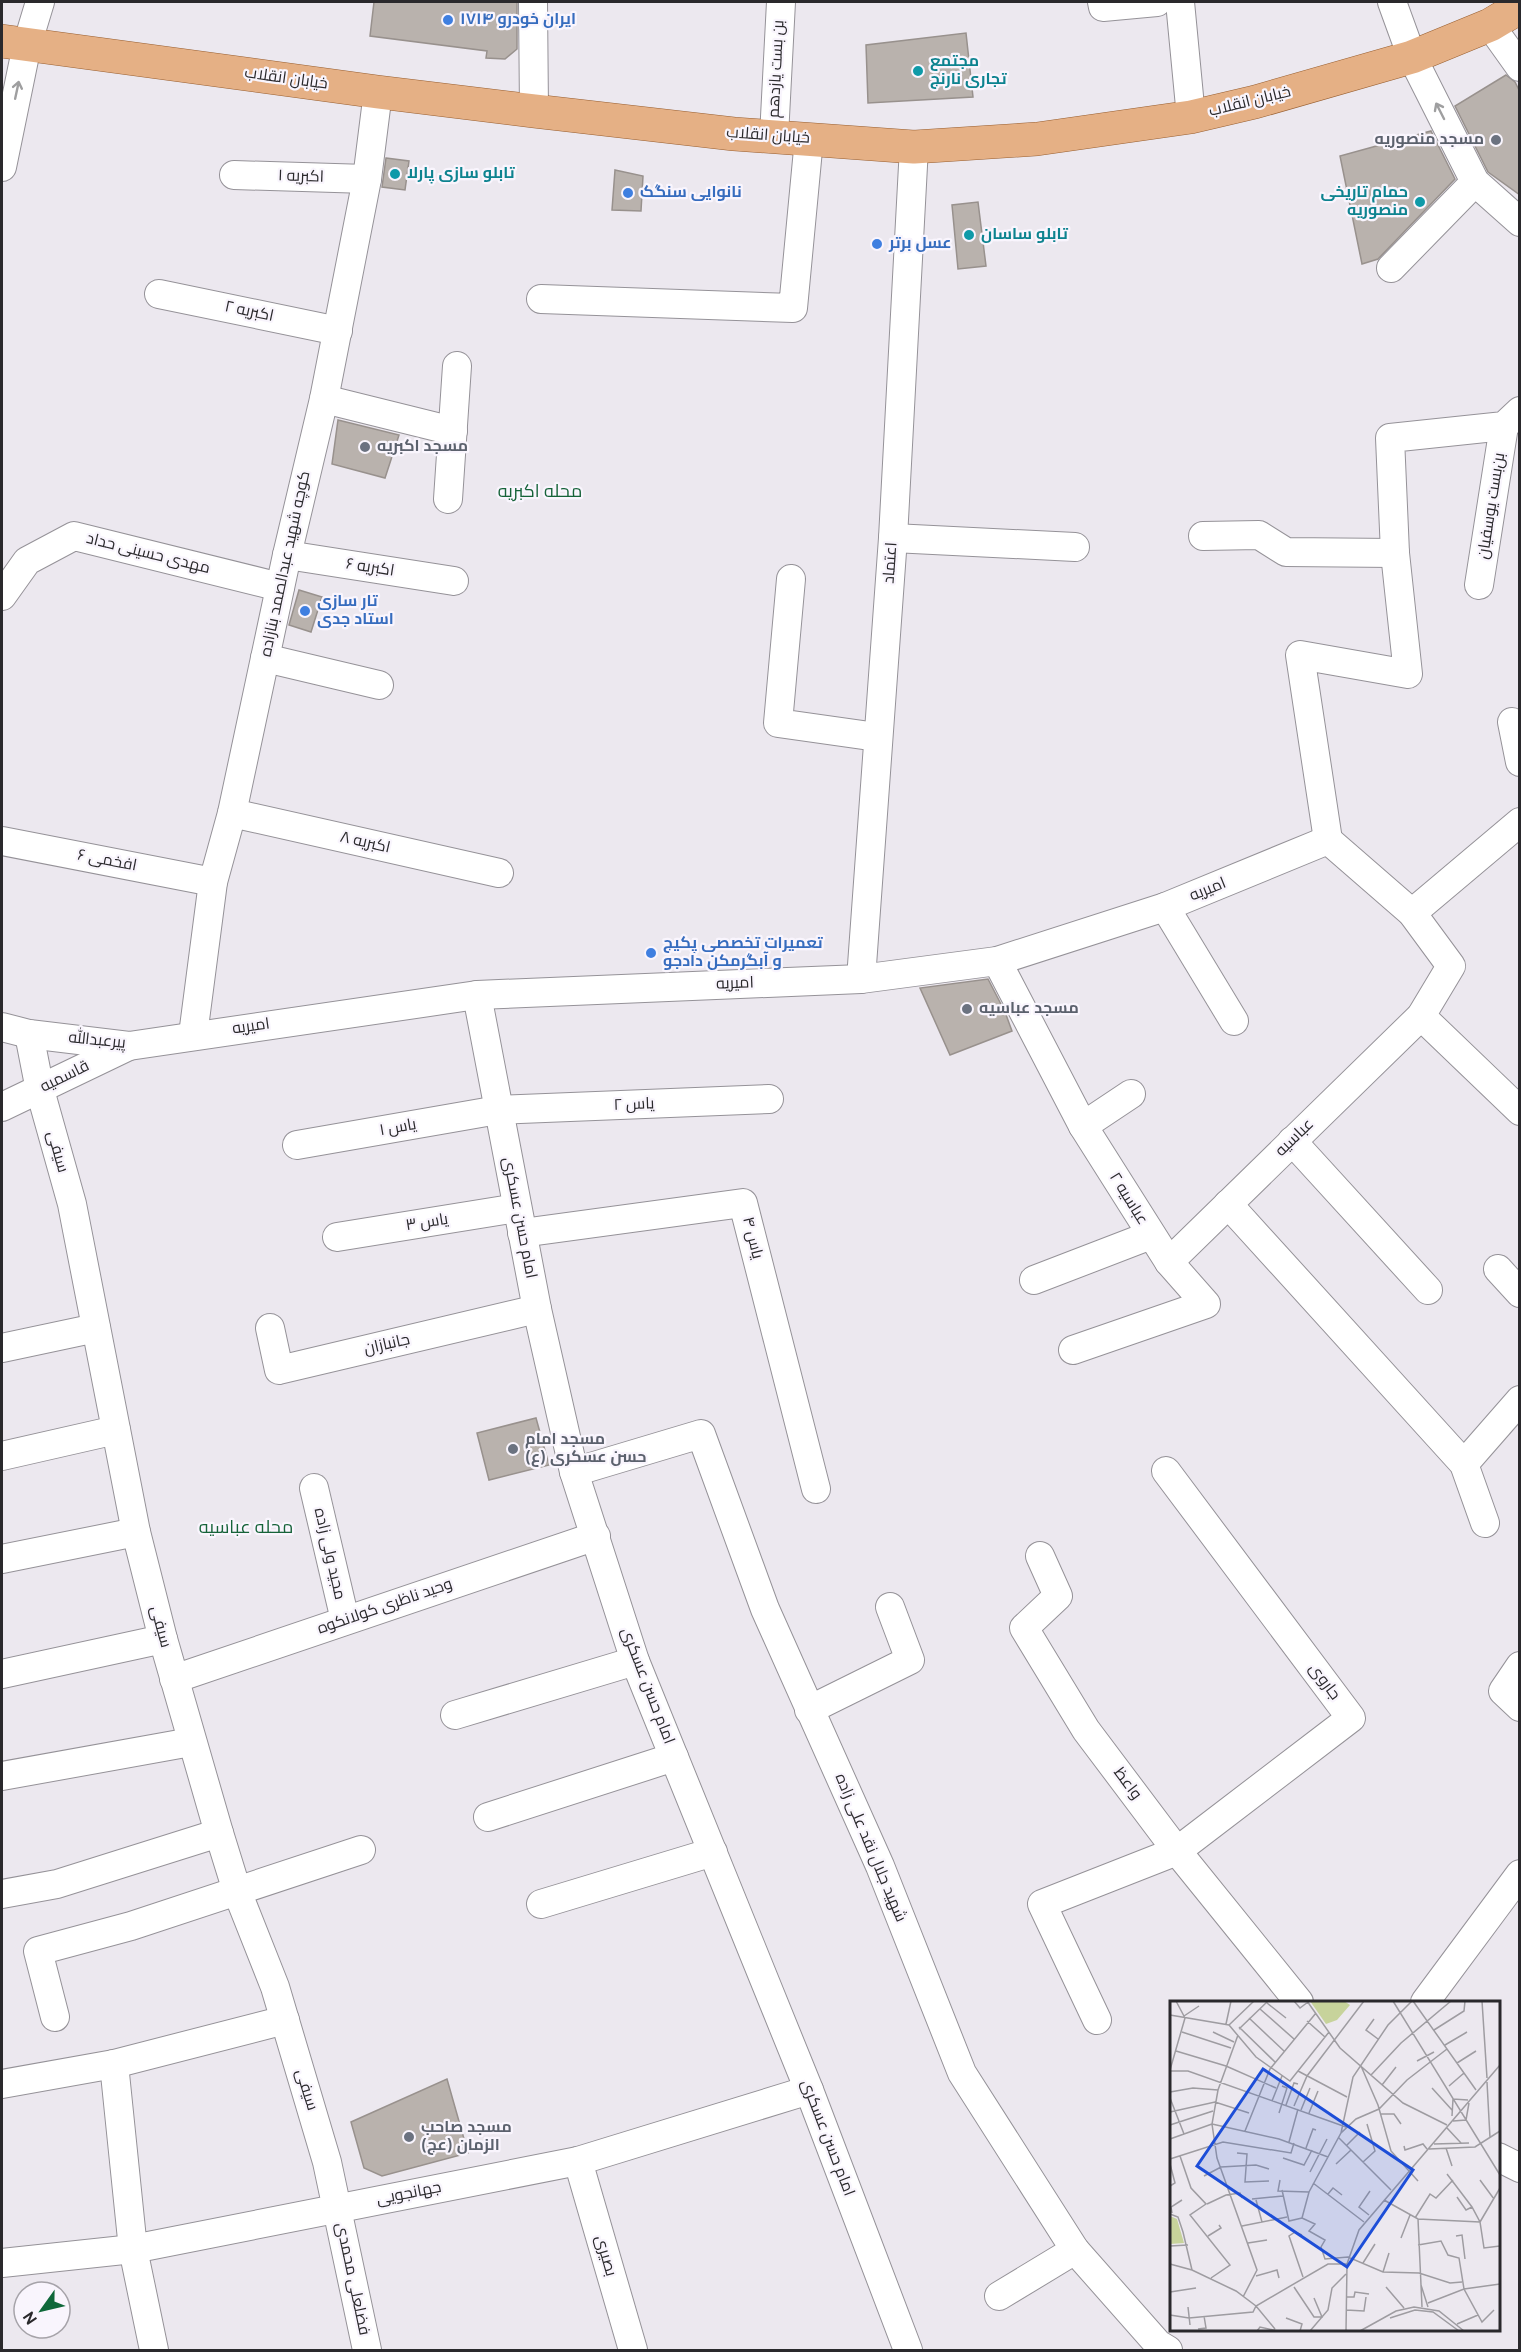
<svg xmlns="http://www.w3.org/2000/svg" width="1521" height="2352" viewBox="0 0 1521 2352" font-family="Overpass,Cairo,sans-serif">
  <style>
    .building { fill: #b9b2ad; stroke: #98918d; stroke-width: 1.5 }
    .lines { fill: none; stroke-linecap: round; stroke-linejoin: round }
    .minor-casing { stroke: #959298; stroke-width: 30 }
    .major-casing { stroke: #985f31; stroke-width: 34 }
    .minor { stroke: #fff; stroke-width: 28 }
    .major { stroke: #e5b085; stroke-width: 33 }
    .oneway { stroke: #9f9fa0 }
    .shop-dot { fill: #3f7fe0; stroke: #f9f5fd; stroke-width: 2 }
    .culture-dot { fill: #0f9aa8; stroke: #f9f5fd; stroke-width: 2 }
    .worship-dot { fill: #6b7280; stroke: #f9f5fd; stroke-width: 2 }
    .labels { text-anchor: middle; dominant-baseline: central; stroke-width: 4.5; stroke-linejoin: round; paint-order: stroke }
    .shop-label { font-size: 16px; font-weight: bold; fill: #366cbe; stroke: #f9f5fd; text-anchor: start }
    .culture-label { font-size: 16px; font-weight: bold; fill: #0d838f; stroke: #f9f5fd; text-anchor: start }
    .street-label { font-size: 16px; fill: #2a292c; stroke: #f9f5fd }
    .worship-label { font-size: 16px; font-weight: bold; fill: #5b616d; stroke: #f9f5fd; text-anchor: start }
    .neighbourhood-label { font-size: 18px; fill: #166339; stroke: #f9f5fd }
    .inset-road { fill: none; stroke: #9e9ca1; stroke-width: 1.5 }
    .view { fill: #1d4ed8; fill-opacity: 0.15; stroke: #1d4ed8; stroke-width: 3 }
    .inset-edge { fill: none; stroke: #2a292c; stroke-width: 3 }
  </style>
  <rect width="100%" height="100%" fill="#ece8ef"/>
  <g class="building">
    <path d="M374,2h143v47l-12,10 -19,-1 1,-7 -117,-15z"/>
    <path d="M966,33l7,64 -105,6 -2,-58z"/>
    <path d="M1506,75l9,7 5,10v103l-32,-23 -33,-66z"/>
    <path d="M1431,131l24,48 -77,80 -16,5 -22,-108z"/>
    <path d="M386,158l23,3 -4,29 -23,-3z"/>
    <path d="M615,170l28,6 -2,35 -29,-1z"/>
    <path d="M978,202l8,64 -28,3 -6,-64z"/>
    <path d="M338,420l61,15 -14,43 -53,-14z"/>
    <path d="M299,590l23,7 -11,35 -22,-7z"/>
    <path d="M988,979l17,33 7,19 -62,24 -30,-67z"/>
    <path d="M536,1418l13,47 -60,15 -12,-47z"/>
    <path d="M447,2079l21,74 -86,23 -18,-8 -13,-46z"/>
  </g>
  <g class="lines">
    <g class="minor-casing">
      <g id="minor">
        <path d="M533,2l1,109"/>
        <path d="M1102,2l1,5 54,-5"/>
        <path d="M1180,2l11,115"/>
        <path d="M1392,2l20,55 63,125 45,40"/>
        <path d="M1490,25l30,42"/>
        <path d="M774,136l7,-134"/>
        <path d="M2,167l25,-122 13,-43"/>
        <path d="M234,175l133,4"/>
        <path d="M1391,268l84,-86"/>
        <path d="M159,294l179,37"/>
        <path d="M541,299l252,9 16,-169"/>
        <path d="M324,399l129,32"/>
        <path d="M448,499l9,-133"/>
        <path d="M1203,536l56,-1 27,17 109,1"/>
        <path d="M893,538l182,9"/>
        <path d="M287,555l167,26"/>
        <path d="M791,579l-13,144 99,14"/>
        <path d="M1479,585l25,-159"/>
        <path d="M2,596l25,-35 47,-25 206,51"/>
        <path d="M265,658l114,27"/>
        <path d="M1512,722l8,40"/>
        <path d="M232,813l267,60"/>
        <path d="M1328,840l-28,-185 108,19 -13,-121 -5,-115 114,-12 16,-15"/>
        <path d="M2,841l211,41"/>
        <path d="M1165,907l69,114"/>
        <path d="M1412,913l108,-91"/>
        <path d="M997,961l86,165 86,136 37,42 -133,46"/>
        <path d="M861,979l32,-441 21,-391"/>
        <path d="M477,995l60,314 37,163 61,189 174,429 99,260"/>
        <path d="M1421,1016l99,95"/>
        <path d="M2,1027l27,7 100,12 348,-51 384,-16 136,-18 168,-54 163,-67"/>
        <path d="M29,1034l11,56 32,114 64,328 27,107 56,194 18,58 38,96 52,175 40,188"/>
        <path d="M193,1035l20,-153 19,-69 55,-258 37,-156 43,-220 11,-87"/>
        <path d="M2,1107l127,-61"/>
        <path d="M1083,1126l48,-32"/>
        <path d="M1292,1141l136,149"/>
        <path d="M297,1145l201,-35 271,-11"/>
        <path d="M1228,1204l236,260 21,59"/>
        <path d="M522,1233l221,-30 73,286"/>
        <path d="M337,1237l180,-29"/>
        <path d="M1169,1262l252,-246 30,-50 -39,-53 -84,-73"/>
        <path d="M1498,1269l22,24"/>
        <path d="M1034,1280l117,-45"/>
        <path d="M270,1328l9,42 258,-61"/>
        <path d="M2,1348l94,-20"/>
        <path d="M2,1456l114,-26"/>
        <path d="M1464,1464l56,-64"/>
        <path d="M574,1472l127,-38 64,175 115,257 82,207 113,177 83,94 10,6"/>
        <path d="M314,1488l31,132"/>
        <path d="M1040,1556l18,40 -34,32 62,102 91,121 122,151"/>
        <path d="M2,1559l134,-27"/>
        <path d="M1520,1666l-17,25 17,16"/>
        <path d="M2,1674l161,-35"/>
        <path d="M174,1679l422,-143"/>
        <path d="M809,1710l101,-50 -20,-53"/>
        <path d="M455,1715l180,-54"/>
        <path d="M2,1776l189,-34"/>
        <path d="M488,1817l186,-60"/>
        <path d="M2,1894l55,-10 162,-51"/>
        <path d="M541,1904l172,-52"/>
        <path d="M1425,2002l95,-128"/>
        <path d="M55,2017l-17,-66 93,-25 230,-76"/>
        <path d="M1097,2020l-55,-116 135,-53 174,-133 -185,-247"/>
        <path d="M114,2064l19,185 21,101"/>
        <path d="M2,2084l112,-20 171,-44"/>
        <path d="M1498,2157l22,11"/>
        <path d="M578,2161l55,189"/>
        <path d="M2,2263l131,-14 445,-88 231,-71"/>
        <path d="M999,2296l76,-46"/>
      </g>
    </g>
    <g class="major-casing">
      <path id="major" d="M2,41l376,51 156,19 200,23 180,13 123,-8 154,-22 64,-15 157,-45 78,-32 30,-18"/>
    </g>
    <use href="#minor" class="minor"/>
    <use href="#major" class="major"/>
  </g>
  <defs><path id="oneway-shaft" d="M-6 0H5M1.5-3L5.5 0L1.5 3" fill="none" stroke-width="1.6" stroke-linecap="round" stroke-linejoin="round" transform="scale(1.5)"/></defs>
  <g class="oneway">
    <use href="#oneway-shaft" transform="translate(17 90) rotate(-78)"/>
    <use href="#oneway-shaft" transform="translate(1440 111) rotate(-117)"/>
  </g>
  <g class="shop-dot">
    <circle cx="448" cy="20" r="6"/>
    <circle cx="628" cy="193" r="6"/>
    <circle cx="877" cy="244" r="6"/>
    <circle cx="305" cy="611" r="6"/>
    <circle cx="651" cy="953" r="6"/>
  </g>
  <g class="culture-dot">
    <circle cx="918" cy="71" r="6"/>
    <circle cx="395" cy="174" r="6"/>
    <circle cx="1420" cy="202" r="6"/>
    <circle cx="969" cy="235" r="6"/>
  </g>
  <g class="worship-dot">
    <circle cx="1496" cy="140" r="6"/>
    <circle cx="365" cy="447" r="6"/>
    <circle cx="967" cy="1009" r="6"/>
    <circle cx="513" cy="1449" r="6"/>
    <circle cx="409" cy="2137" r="6"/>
  </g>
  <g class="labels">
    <g class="shop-label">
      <text x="460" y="20">ایران خودرو ۱۷۱۴</text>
      <text x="640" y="193">نانوایی سنگک</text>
      <text x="889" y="244">عسل برتر</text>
      <text x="317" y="602">تار سازی<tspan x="317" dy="18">استاد جدی</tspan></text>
      <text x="663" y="944">تعمیرات تخصصی پکیج<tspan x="663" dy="18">و آبگرمکن دادجو</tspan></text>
    </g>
    <g class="culture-label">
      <text x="930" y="62">مجتمع<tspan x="930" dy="18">تجاری نارنج</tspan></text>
      <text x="407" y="174">تابلو سازی پارلا</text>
      <text x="1408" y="193" text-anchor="end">حمام تاریخی<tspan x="1408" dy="18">منصوریه</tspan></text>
      <text x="981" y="235">تابلو ساسان</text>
    </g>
    <g class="street-label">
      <text transform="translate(777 69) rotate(-87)">بن بست یازدهم</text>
      <text transform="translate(286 79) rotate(8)">خیابان انقلاب</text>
      <text transform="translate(1250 102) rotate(-14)">خیابان انقلاب</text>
      <text transform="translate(768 136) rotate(4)">خیابان انقلاب</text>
      <text transform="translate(301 177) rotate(2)">اکبریه ۱</text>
      <text transform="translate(249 312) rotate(12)">اکبریه ۲</text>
      <text transform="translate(1492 506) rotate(-81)">بن‌بست یوسفیان</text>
      <text transform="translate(148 554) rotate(14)">مهدی حسینی حداد</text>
      <text transform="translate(891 563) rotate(-86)">اعتماد</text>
      <text transform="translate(286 564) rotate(-78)">کوچه شهید عبدالصمد بنازاده</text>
      <text transform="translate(370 568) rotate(9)">اکبریه ۶</text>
      <text transform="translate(365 843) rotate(13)">اکبریه ۸</text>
      <text transform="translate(107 861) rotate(11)">افخمی ۶</text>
      <text transform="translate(1208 890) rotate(-22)">امیریه</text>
      <text transform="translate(735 984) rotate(-2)">امیریه</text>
      <text transform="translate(251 1027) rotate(-8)">امیریه</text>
      <text transform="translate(97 1041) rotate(6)">پیرعبدالله</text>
      <text transform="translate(65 1077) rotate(-26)">قاسمیه</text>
      <text transform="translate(634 1105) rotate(-2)">یاس ۲</text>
      <text transform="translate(398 1128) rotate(-10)">یاس ۱</text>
      <text transform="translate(1295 1138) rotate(-44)">عباسیه</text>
      <text transform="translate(57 1152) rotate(74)">سیفی</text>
      <text transform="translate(1128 1199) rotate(58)">عباسیه ۲</text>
      <text transform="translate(519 1218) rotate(79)">امام حسن عسکری</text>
      <text transform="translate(427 1223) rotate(-9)">یاس ۳</text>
      <text transform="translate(752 1238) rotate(76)">یاس ۴</text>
      <text transform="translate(387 1345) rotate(-13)">جانبازان</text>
      <text transform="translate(329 1554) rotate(77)">مجید ولی زاده</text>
      <text transform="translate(385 1607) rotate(-19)">وحید ناظری کولانکوه</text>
      <text transform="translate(160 1627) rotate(75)">سیفی</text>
      <text transform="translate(1324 1682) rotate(53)">جاروی</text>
      <text transform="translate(647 1686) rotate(69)">امام حسن عسکری</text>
      <text transform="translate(1127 1784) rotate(53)">واعظ</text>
      <text transform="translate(870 1848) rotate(67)">شهید جلال نقد علی زاده</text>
      <text transform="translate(306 2090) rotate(73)">سیفی</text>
      <text transform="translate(827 2138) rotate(69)">امام حسن عسکری</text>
      <text transform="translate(409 2194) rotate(-11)">جهانجویی</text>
      <text transform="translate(605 2256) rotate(74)">بصیری</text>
      <text transform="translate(352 2279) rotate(78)">فضلعلی محمدی</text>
    </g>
    <g class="worship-label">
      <text x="1484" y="140" text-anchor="end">مسجد منصوریه</text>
      <text x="377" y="447">مسجد اکبریه</text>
      <text x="979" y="1009">مسجد عباسیه</text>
      <text x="525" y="1440">مسجد امام<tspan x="525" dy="18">حسن عسکری (ع)</tspan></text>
      <text x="421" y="2128">مسجد صاحب<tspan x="421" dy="18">الزمان (عج)</tspan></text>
    </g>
    <g class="neighbourhood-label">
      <text x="540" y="492">محله اکبریه</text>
      <text x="246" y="1528">محله عباسیه</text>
    </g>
  </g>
  <g transform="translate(1170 2001)">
    <rect width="330" height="330" fill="#ece8ef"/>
    <path d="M140,0h34l6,4 -13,15 -11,4zM0,215l7,3 7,24 -14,1z" fill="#c7d39b"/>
    <path class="inset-road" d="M124,0l6,7 8,-6M137,0l33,47 63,55 44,22M223,0l107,174M243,0l63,89M312,0l5,77M97,2l19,15M90,8l34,30M0,14l59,10 27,32 34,24 39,-49M14,15l15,-10M79,17l35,33M204,18l-8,11 12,9M137,20l18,16M56,23l5,-23M59,24l25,-24M69,26l36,35M69,28l29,-28M264,29l30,-19 1,-10M12,31l49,16M43,31l21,10M68,34l-20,55 -6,34 5,34 40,112 -14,27M275,44l22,-13M6,50l50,15 50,22M247,60l17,-9M287,62l19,-12M191,65l17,39 13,46 27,30M0,69l15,-52 -9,-17M0,70h18l158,56M128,70l49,26M201,74l30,-32 50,-42M317,81l3,56M212,84l14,-18M279,85l15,-13M262,87l20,22M0,91l23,-4 25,2M0,97l14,36M102,100l10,-25M116,104l8,-22 4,1M124,105l13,-30 57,-75M131,109l9,-22M0,111l45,-10 34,11M109,112l8,-25 -5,-2M139,112l9,-22M210,113h14l7,10M282,115l1,-17 15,1M283,120l13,-1 3,-17M42,123l67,15 49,18M0,124l43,-14M277,127l14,15M75,130l25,-62 46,-56M171,132l12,-56 35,-52 24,-24M169,137l52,52M0,138l42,-15M119,141l9,-33M264,143l35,-1M177,144l13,-13M234,145l1,4 18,-6 4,5M136,147l7,-19 3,1M276,147l6,18M259,148l46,-2 25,-16M67,152l10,1 -2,28 24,-1M10,155l11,32 15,16 -16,11 40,50 -19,13M113,157l21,7 8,-15M0,158l53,-17 68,11 3,-10M193,161l12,-11 -8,-27M0,163l5,19 -5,3M166,163l15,-14M140,171l17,-33M277,173l25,33 8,15 4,26 16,-2M34,175l17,-9 35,-2 13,4M110,179l-2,11 31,1M310,179l14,19M143,182l51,39M112,189l7,31 13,-3M158,193l5,-6 9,7M287,196l9,13 6,-3M82,198l31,-3M86,199l6,22M214,199l34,19 62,3M37,203l19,-9 14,-2 2,5M2,212l-1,-6 11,-7M0,213l8,3 5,15 9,38M199,214l-10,-8 11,-16M132,217l7,-26 32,-59 15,-14 23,-10 28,-29 40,-31M132,217l13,6 -6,7 16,9 -4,7 4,12 23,-2 35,15 36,1 31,10 12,-1M245,217l15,-24 6,4 17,-18M248,218l3,66M310,221l20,-34M72,225l45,-9M132,234l-7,-3 -6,4 14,41M38,235l13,-8 -2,-3M286,235l6,-1 3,24M231,237l9,-23M78,242l19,-3M248,244l23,-4 7,14 11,3 5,31 18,33 12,-12M0,245l18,-1M193,262l12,-19M0,263l22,6 44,21 20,15 19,23M213,271l6,-19M86,275l21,-6 2,8M124,286l20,30h8l-8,-19M216,286l18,21M0,291l26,-4M176,296h8l1,-5 14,2M258,302l36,-14 36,-5M18,306l2,18M252,306l-1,-22 7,22M176,309l18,1 2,-14M0,314l19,3 64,-6 3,-6 72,-42h19M116,317l16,6 -2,7M220,317l25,-8 18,2 26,19M287,323l21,-9M28,328l8,-1 -2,-12M87,330l3,-4 18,4M140,330l18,-21 4,-22 14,-14M176,330l1,-67 12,-34 141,-165M190,330l36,-20 18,-4 25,4 25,20"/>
    <path class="view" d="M93,68l150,101 -66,97 -150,-101z"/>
    <rect width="330" height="330" class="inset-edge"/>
  </g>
  <rect width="1521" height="2352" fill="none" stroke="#2a292c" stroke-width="6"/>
  <g transform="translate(42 2310) rotate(236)"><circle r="28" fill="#f9f5fd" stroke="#a6a3a9" stroke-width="1.5"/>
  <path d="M0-4.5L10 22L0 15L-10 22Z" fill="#0f683a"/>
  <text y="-9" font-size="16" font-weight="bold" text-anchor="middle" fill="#2a292c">N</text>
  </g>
</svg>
